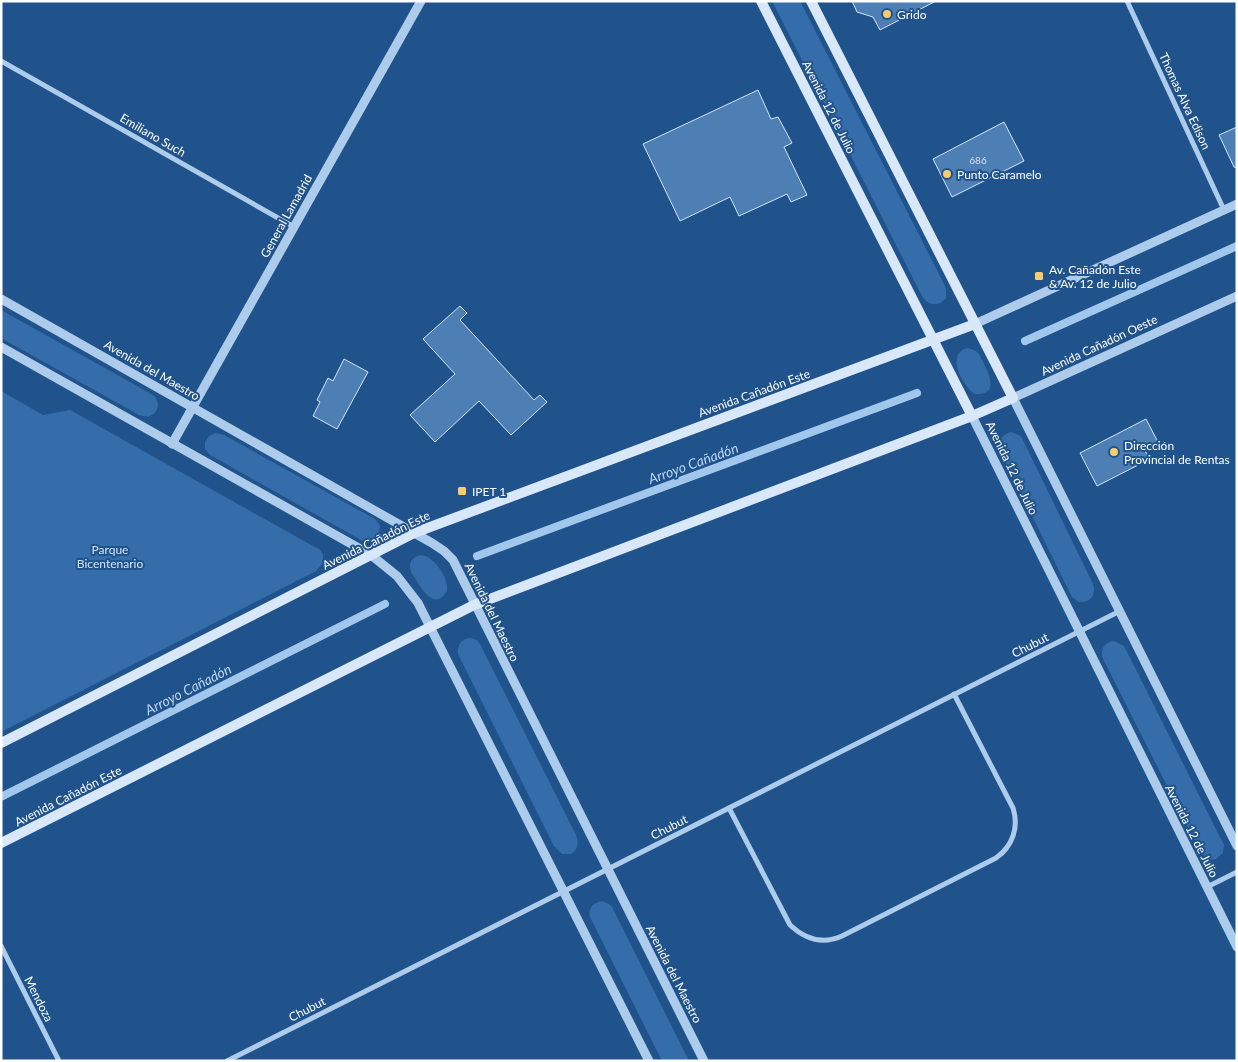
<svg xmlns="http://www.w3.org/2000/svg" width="1238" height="1062" viewBox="0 0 1238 1062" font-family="Lato,sans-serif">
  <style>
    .green { fill: #346da9 }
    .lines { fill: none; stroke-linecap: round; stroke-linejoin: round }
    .stream { stroke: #a1c7ed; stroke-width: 8 }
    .building { fill: #4d7fb5; stroke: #d2e5f8 }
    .minor { stroke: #adccec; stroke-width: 5 }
    .tertiary { stroke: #adccec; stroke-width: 9 }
    .secondary { stroke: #d9e8f9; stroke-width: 10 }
    .poi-dot { fill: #f9cc6e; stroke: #20538c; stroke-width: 2 }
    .labels { text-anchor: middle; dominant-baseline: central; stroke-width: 4; stroke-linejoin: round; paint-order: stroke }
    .number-label { font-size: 10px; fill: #d2dfec }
    .poi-label { font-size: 12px; fill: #fff; stroke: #20538c; text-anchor: start }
    .street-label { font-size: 12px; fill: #fff; stroke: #20538c }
    .park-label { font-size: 12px; fill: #d2e5f8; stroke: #20538c }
    .water-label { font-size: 14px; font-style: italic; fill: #b9d5f3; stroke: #20538c }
  </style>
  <rect width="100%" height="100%" fill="#20538c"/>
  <g class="green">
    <path d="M772,1h28l145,285 1,4v8c-7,9 -18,8 -24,-2z"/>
    <path d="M1,310l152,85c6,5 6,12 2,18l-7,4 -9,-2 -138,-77z"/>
    <path d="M968,348l8,3 3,3c6,12 25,42 -4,40 -11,-6 -31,-41 -7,-46z"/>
    <path d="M1,391l42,24 27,-5 250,140 3,4v9l-7,8 -315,161z"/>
    <path d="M1011,432l8,3 3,3 71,146c4,11 -3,19 -14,18l-7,-5 -73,-148c-1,-9 4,-15 12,-17z"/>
    <path d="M216,433l8,2 151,84 5,7 -1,8c-4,7 -10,9 -18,6l-151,-85 -5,-6v-7l4,-6z"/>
    <path d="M421,555c13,1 28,23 26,36 -11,18 -22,3 -29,-8 -3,-6 -9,-11 -8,-18 1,-6 6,-9 11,-10z"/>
    <path d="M470,638l7,2 3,4 96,191c3,9 2,14 -5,19h-9l-8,-8 -96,-192c-1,-9 3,-15 12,-16z"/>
    <path d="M1114,641l10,5 98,195 2,4 -1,8 -7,6 -8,1 -8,-9 -98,-194c-1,-9 3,-15 12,-16z"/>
    <path d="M602,901l7,3 3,3 77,154h-27l-72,-144c-2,-9 3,-14 12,-16z"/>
  </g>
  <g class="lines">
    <g class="stream">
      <path d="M1025,341l212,-95"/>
      <path d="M477,556l440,-163"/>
      <path d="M1,797l384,-193"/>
    </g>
  </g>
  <g class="building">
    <path d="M852,1h84l-56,29 -7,-13 -16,-5z"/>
    <path d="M758,90l13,29 7,-2 14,26 -8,4 23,48 -16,7 -4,-8 -48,22 -9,-19 -50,24 -37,-77z"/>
    <path d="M1004,122l20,39 -72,36 -19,-38z"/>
    <path d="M1237,127v41l-3,-1 -15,-32z"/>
    <path d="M460,306l7,7 -7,7 74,80 6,-5 7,7 -36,33 -32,-34 -44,41 -25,-27 45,-41 -32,-35z"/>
    <path d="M344,359l24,13 -31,57 -24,-13 7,-14 -3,-2 11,-22 5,3z"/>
    <path d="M1146,419l13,25 -14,7 5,8 -53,27 -17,-33z"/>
  </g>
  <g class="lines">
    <g class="minor">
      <path d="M1127,1l97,209"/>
      <path d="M1,61l293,166"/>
      <path d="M729,808l61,117c15,14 32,20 52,11l154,-78c17,-12 23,-31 17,-50l-59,-114"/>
      <path d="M1207,887l30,-15"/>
      <path d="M1,946l58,115"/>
      <path d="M227,1061l893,-450"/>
    </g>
    <g class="tertiary">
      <path d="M1237,296l-224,102 224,448"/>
      <path d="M1,299l431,244 12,8 9,9 251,501"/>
      <path d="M975,324l262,-120"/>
      <path d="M1,347l370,208 26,21 21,27 231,458"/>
      <path d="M972,416l265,531"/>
      <path d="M172,444l249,-443"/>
    </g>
    <g class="secondary">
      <path d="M761,1l211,415"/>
      <path d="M1,743l413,-210 561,-209"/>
      <path d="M1,843l473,-238 498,-189 41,-18 -202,-397"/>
    </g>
  </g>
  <g class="poi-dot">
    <circle cx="887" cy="14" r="5"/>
    <circle cx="947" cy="174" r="5"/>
    <rect x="1034" y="271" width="10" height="10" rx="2.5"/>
    <circle cx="1114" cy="452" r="5"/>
    <rect x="457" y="486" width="10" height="10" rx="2.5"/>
  </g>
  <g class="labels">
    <g class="number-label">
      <text x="978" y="160">686</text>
    </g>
    <g class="poi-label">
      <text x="897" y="14">Grido</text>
      <text x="957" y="174">Punto Caramelo</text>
      <text x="1049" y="269">Av. Cañadón Este<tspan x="1049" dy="14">&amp; Av. 12 de Julio</tspan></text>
      <text x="1124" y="445">Dirección<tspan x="1124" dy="14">Provincial de Rentas</tspan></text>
      <text x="472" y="491">IPET 1</text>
    </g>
    <g class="street-label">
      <text transform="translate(1185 101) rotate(65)">Thomas Alva Edison</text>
      <text transform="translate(829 107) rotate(63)">Avenida 12 de Julio</text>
      <text transform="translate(153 135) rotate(30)">Emiliano Such</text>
      <text transform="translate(286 216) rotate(-61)">General Lamadrid</text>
      <text transform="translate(1099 345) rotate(-25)">Avenida Cañadón Oeste</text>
      <text transform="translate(152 370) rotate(30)">Avenida del Maestro</text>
      <text transform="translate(754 393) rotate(-20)">Avenida Cañadón Este</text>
      <text transform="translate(1012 468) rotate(64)">Avenida 12 de Julio</text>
      <text transform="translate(376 540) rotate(-26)">Avenida Cañadón Este</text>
      <text transform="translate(492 612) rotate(64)">Avenida del Maestro</text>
      <text transform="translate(1030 645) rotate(-27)">Chubut</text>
      <text transform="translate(68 796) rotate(-27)">Avenida Cañadón Este</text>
      <text transform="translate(669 827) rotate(-27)">Chubut</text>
      <text transform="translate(1192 831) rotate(63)">Avenida 12 de Julio</text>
      <text transform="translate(674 974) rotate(63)">Avenida del Maestro</text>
      <text transform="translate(39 999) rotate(63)">Mendoza</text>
      <text transform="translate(307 1009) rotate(-27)">Chubut</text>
    </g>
    <g class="park-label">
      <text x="110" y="549">Parque<tspan x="110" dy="14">Bicentenario</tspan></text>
    </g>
    <g class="water-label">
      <text transform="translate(693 463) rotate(-20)">Arroyo Cañadón</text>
      <text transform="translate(188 689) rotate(-27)">Arroyo Cañadón</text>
    </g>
  </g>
  <rect width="1238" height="1062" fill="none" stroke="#ffffff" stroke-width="5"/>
</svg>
